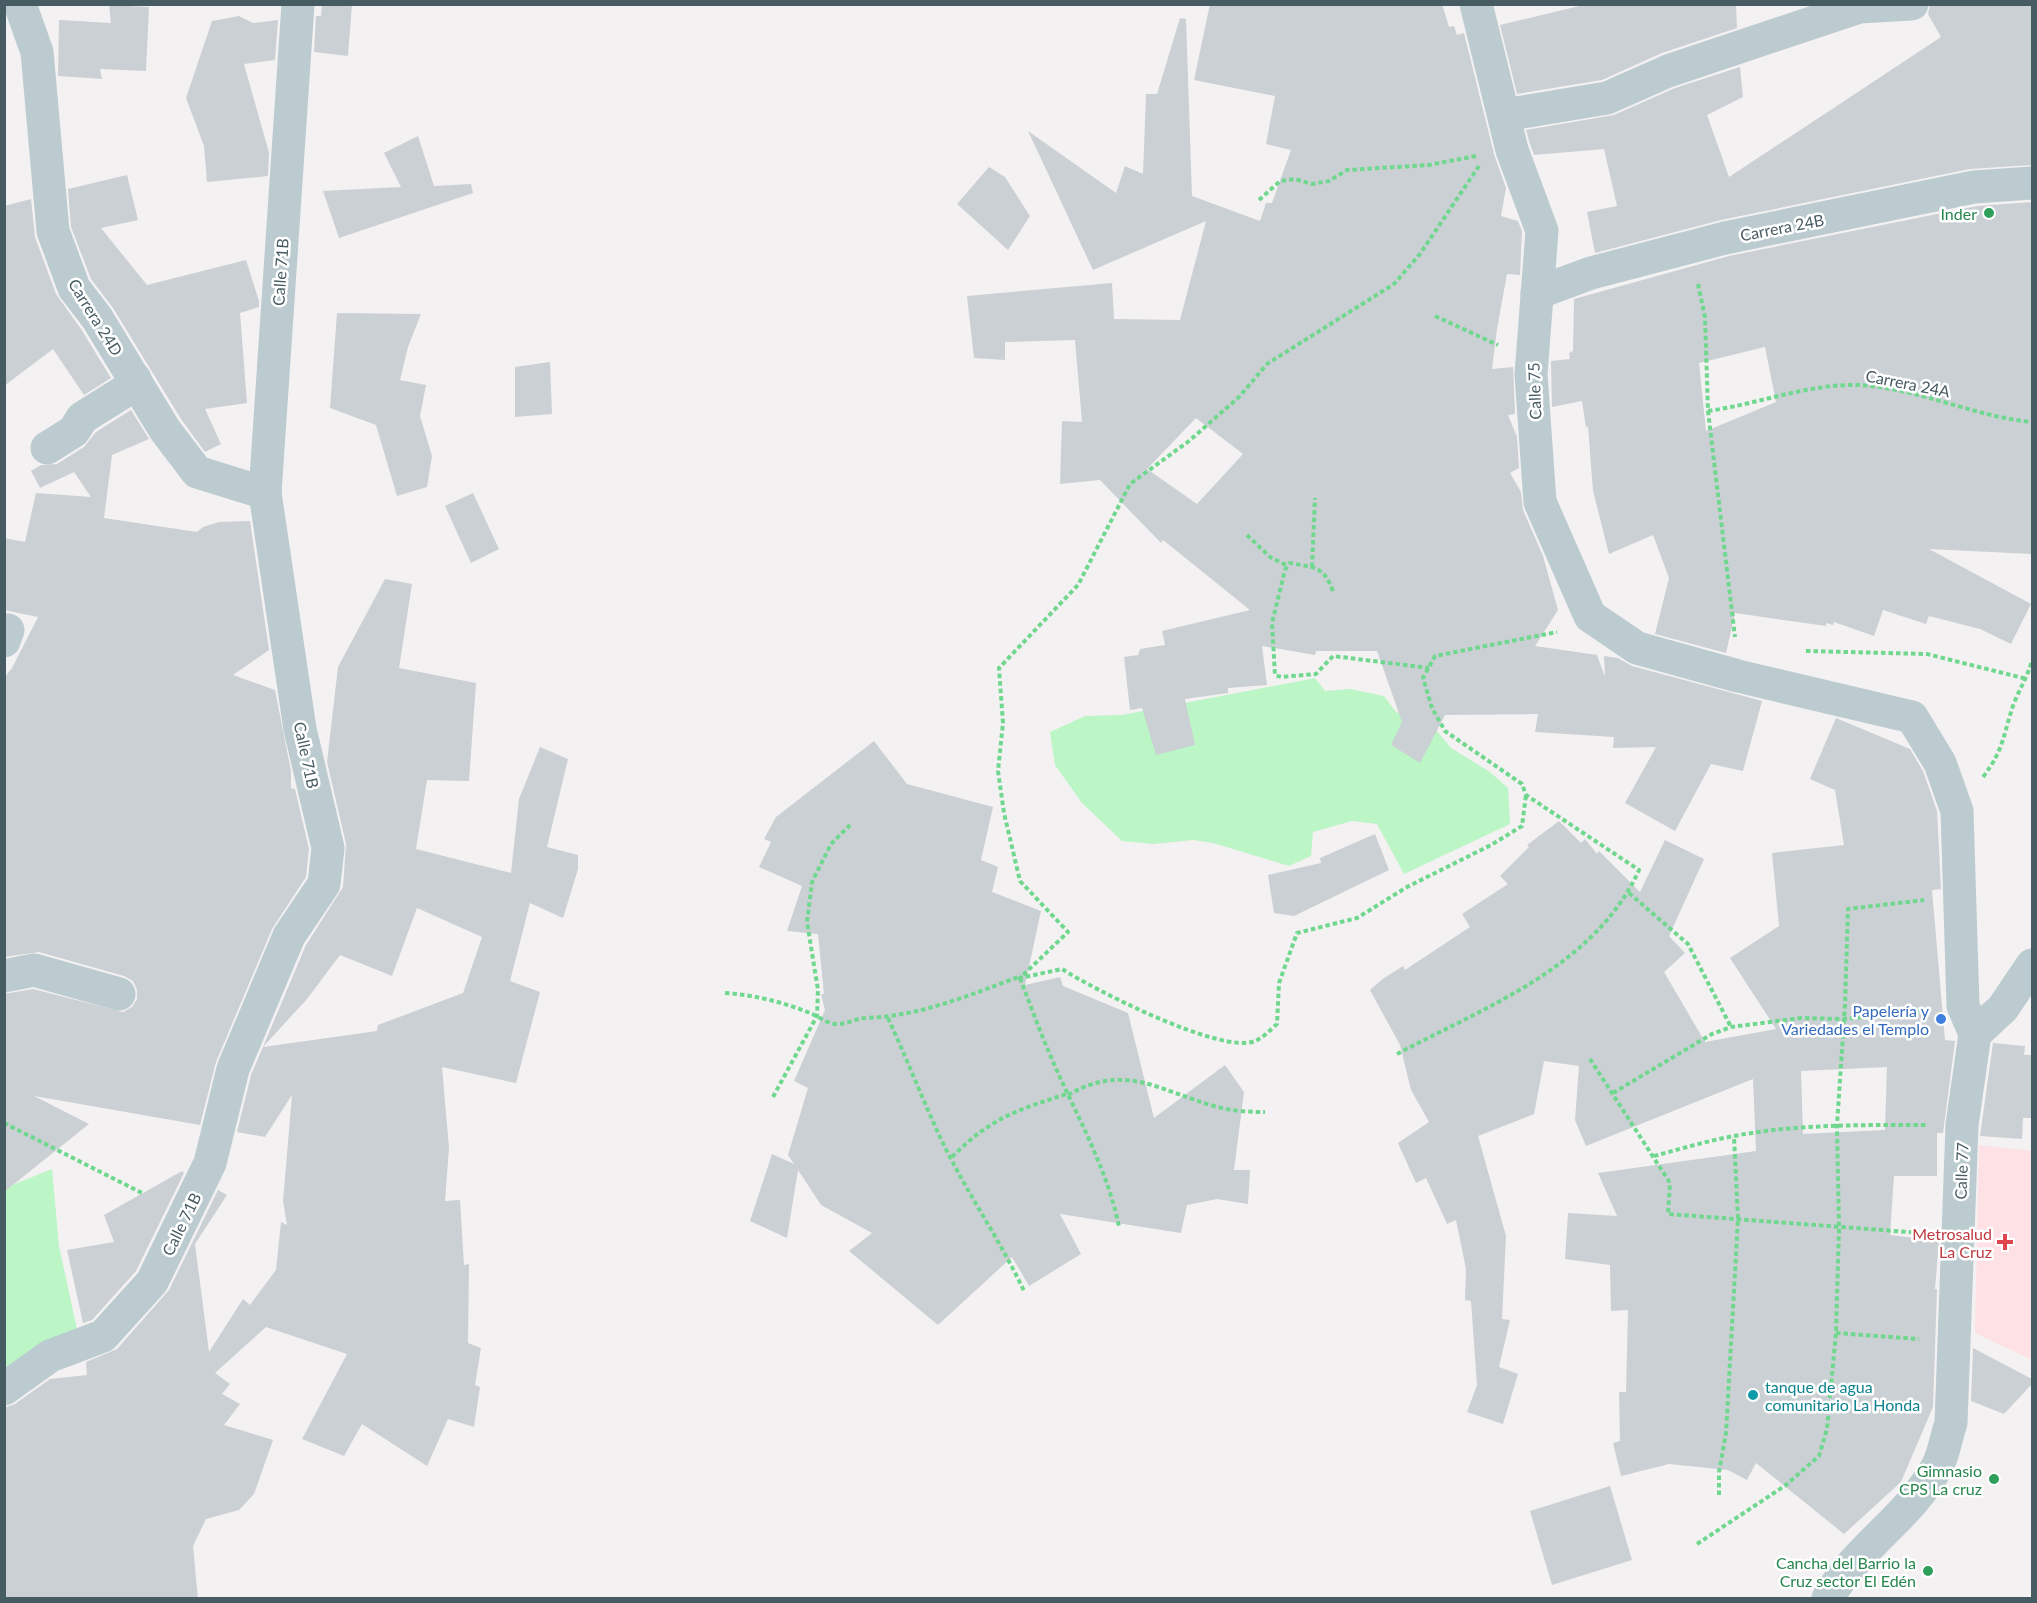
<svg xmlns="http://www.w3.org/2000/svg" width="2037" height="1603" viewBox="0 0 2037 1603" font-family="Lato,sans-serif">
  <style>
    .medical { fill: #fee1e5 }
    .green { fill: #bcf5c6 }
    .building { fill: #cbd0d4; fill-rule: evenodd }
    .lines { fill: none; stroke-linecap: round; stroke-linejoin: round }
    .path { stroke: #70d88e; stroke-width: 4; stroke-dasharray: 4.5 3; stroke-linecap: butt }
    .minor { stroke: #bbcbcf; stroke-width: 33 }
    .leisure-dot { fill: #2e9e5b; stroke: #fff; stroke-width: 2 }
    .shop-dot { fill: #3f7fe0; stroke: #fff; stroke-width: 2 }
    .health-dot { fill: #e0444e; stroke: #fff; stroke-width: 2 }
    .culture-dot { fill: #0f9aa8; stroke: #fff; stroke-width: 2 }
    .labels { text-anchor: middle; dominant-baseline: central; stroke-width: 5; stroke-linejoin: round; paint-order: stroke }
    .leisure-label { font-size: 16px; fill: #27864d; stroke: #fff; text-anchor: end }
    .street-label { font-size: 16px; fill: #475b62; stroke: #fff }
    .shop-label { font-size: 16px; fill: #366cbe; stroke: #fff; text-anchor: end }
    .health-label { font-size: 16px; fill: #be3a42; stroke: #fff; text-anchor: end }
    .culture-label { font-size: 16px; fill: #0d838f; stroke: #fff; text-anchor: start }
  </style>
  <rect width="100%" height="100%" fill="#f4f1f2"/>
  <path class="medical" d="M1979,1145l53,6v209l-57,-27z"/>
  <g class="green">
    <path d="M1315,678l10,13 25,-2 34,7 13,17 21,-5 33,40 39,24 18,16 2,36 -106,50 -27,-50 -25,-3 -39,11 -2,24 -22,10 -76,-23 -20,-3 -40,4 -31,-3 -40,-38 -27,-38 -5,-33 35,-16 37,-1z"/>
    <path d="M52,1169l7,77 19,88 -73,47v-193z"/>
  </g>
  <g class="building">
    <path d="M322,4h30l-4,52 -34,-4 2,-36h5z"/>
    <path d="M1210,4h232l7,23 5,-1 3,9 7,-2 30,121 12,34 -5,28 17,5 4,10 -2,44 -13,-1 -10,55 -5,40 21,-2 2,47 -7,1 9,22 2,31 -9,5 11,19 2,18 20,46 15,54 -23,36 62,9 8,22 -1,-21 14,2 14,8 130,35 -19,70 -32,-7 -36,67 -50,-28 31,-56 -43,1 1,-11 -79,-5 3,-18 -93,1 -25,48 -29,-18 11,-23 -25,-71h-61l-1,4 -53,-9 5,39 -39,3v5l-43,6 10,46 -39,10 -14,-47 -12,2 -6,-53 14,-2 2,-6 25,-4 -3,-14 88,-21 -87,-70 -2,3 -61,-63 -40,4 2,-63 20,1 -7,-82 -70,2v18l-31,-2 -7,-62 145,-13 2,36 66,1 26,-99 -113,49 -65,-139 88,62 9,-27 18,8 3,-80h11l23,-76 6,1 6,177 68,25 6,-18h6l19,-53 -25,-6 9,-48 -81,-16zM1196,418l47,36 -46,50 -50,-35z"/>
    <path d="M1588,4h148l1,24 -75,25 -60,27 -85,14 -17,-69z"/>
    <path d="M1930,4h102v161l-62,4 -249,51 -126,33 -8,-41 30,-6 -13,-57 -70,6 -4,-11 -4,-14 88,-15 61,-27 65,-21 3,30 -36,18 22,62 212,-140 -13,-23z"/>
    <path d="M109,5l40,2 -3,64 -46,-2 2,10 -44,-3 1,-56 52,3z"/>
    <path d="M239,16l14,7 25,-3 -3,40 -31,4 25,89 -1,23 -61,6 -3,-36 -18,-48 26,-77z"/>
    <path d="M418,136l16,50 37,-2 2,9 -134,45 -16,-47 78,-4 -17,-34z"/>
    <path d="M989,167l16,10 25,39 -22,34 -51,-46z"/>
    <path d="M127,175l11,45 -37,8 46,57 99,-25 13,41v6l-19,6 7,90 -42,6 16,35 -16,8 -24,-33 -68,-111 -22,-29 -20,-52 -3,-38z"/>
    <path d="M31,199l4,38 21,57 25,35 30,49 -27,17 -31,-46 -49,37v-180z"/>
    <path d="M2032,202v352l-103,-5 102,55 -20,40 -31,-15 -51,-13 -3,8 -43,-14 -9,26 -40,-14 -1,3 -7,-2v3l-91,-13 -9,40 -71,-19 14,-56 -16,-43 -44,19 -16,-63 -5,-65 -2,2 -4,-27 -30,6 -1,-46 19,-2 -1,-6 4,-2 1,-52 155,-43 248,-50zM1765,347l11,55 -70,29 -7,-68z"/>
    <path d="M337,313l84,1 -13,33 -8,33 26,5 -6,31 12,40 -5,31 -30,9 -21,-71 -46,-17z"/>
    <path d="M550,362l2,52 -37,3v-50z"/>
    <path d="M131,410l18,29 -37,16 -8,63 93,14 6,-5 16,-5 31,-1 19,129 -36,25 42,15 16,81v17l4,1 14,60 -3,28 -34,52 -56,133 -16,63 -166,-29 55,28 -85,68v-198l29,-5 90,23 9,-5 5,-8v-9l-4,-9 -9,-5 -85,-24 -35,5v-279l8,-10 26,-51 -34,-7v-72l21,4 11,-49 55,4 -17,-25 -34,16 -9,-17 10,-6 16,-1 27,-17 12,-15z"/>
    <path d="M473,493l26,56 -28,14 -26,-57z"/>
    <path d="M385,579l27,5 -13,84 77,15 -7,98 -42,-1 -11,69 95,24 8,-74 21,-52 28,12 -21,88 31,8v14l-15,49 -33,-15 -20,78 30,11 -24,91 -74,-16 7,81 -4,53 15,-1 4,65 5,-1 -1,79 13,5 -6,37 5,2 -6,40 -26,-8 -21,47 -65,-42 -18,32 -42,-17 45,-85 -81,-27 -51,46 15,11 -8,10 18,10 -16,21 49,15 -19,54 -15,16 -33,9 -13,27 5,53h-194v-191l11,-4 35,-25 37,-4 -1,-13 31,-13 52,-59 49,-100 9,5 -32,49 14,108 34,-53 7,6 26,-35 5,-48 6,3 -4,-24 9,-106 -27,42 -28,-5 14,-57 55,-130 37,-58 3,-43 -19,-82 11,-95zM417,908l65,29 -19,56 -85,32 -1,6 -114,16 44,-48 33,-44 52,21z"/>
    <path d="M1836,718l74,31 13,22 14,40 4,78 -9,1 13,150 10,1 -12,92h-6v43h-43l-4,59 49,6 -4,48h2l-4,118 -32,75 -57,52 -88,-71 -9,17 -19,-10 -59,-6 -48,12 -8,-33 7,-2 -1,-49h7l2,-82 -17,1 -1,-46 -45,-6 3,-46 49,3 -19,-43 158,-22 -3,-72 -167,67 -11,-26 4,-54 -35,-5 -10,53 -56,22 28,100 -4,83 8,1 -11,47 19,7 -15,50 -36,-12 10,-27 -6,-84 -6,-1 1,-31 -10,-49 -9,4 -21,-46 -10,5 -18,-40 31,-21 -18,-32 -11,-45 -30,-55 14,-12 19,-12 2,4 65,-43 -8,-13 46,-30 -8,-8 29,-29 -2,-2 32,-24 22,22 4,-4 12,15 2,-3 41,41 25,-52 39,19 -35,77 16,17 -21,19 41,70 71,-13 -46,-71 49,-32 -7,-73 72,-8 -9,-55 -25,-11zM1887,1067l-2,63 -82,4 -2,-63z"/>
    <path d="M874,741l33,43 86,23 -12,53 17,7 -6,25 49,19 -16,74 35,-8 3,9 65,27 26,105 71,-53 19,27 -10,78h16l-2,34 -31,-5 -30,6 -6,28 -121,-19 21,40 -52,32 -17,-29 -74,68 -89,-74 23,-18 -51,-28 -23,-35 -11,68 -37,-17 22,-67 22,10 -6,-9 20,-67 -14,-7 31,-71 -4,-16h3l-6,-60 -31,-3 15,-45 -43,-19 12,-25 -7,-3 12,-22z"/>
    <path d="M1375,834l14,36 -95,46 -20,-3 -6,-38 53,-12 -1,-5z"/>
    <path d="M1993,1043l32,3 -1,9h8l-1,63h-8l-1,21 -42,-3z"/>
    <path d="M182,1171l2,2 -48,98 -44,49 -9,3 -16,-73 47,-8 -10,-27z"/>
    <path d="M1973,1348l59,31v5l-28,30 -33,-13z"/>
    <path d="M1610,1486l22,74 -80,25 -22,-74z"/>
  </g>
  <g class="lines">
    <g class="path">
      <path d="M1479,166l-59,88 -26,30 -127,80 -28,33 -50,44 -59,43 -52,101 -79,83 4,55 -5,48 6,42 16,68 48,51 -48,46 42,-9c31,20 159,86 193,72 8,-3 16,-12 22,-17l2,-41 18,-50 60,-15 50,-31 84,-42 31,-19 4,-31"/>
      <path d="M1259,200l21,-19 15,-2 17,5 17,-3 18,-11 82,-5 47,-9"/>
      <path d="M1698,284l7,33 3,94 27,226"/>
      <path d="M1435,316l63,29"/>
      <path d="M1708,411c50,-7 99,-27 149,-26 58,2 118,32 175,37"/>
      <path d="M1247,535l23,22 18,9"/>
      <path d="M1312,567l3,-69"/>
      <path d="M1333,591c-10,-26 -18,-23 -43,-28l-5,7 -13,53 3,52 6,2 35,-3 17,-18 96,12"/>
      <path d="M1806,651l121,3 100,25"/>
      <path d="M1983,777c22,-29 20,-43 31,-74 6,-15 14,-27 18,-43"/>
      <path d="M1629,893l59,51 43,83"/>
      <path d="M1020,978c12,32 24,64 38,95 22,48 51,102 61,154"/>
      <path d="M725,993c29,2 58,9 85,20 8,3 16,10 25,11 12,1 20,-6 31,-6 55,-2 104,-23 155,-42"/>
      <path d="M888,1018c18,39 34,80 52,119 25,53 59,101 84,154"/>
      <path d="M1397,1054c88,-47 198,-87 242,-184l-113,-75 -4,-11 -77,-53 -13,-23 -9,-30 12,-22 122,-24"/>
      <path d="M1590,1059l80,124 -2,31 254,19"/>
      <path d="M1613,1093l99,-59 19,-7 70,-9 42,1 84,-9"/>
      <path d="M1068,1095c57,-33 92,-4 146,11 17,5 34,6 51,6"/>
      <path d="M773,1097l44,-81 1,-26 -11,-68 5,-40 19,-38 19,-19"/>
      <path d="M4,1123l138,70"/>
      <path d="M1654,1156c26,-7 53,-15 80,-20 63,-12 128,-11 192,-11"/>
      <path d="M952,1157c41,-41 64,-46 117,-64"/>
      <path d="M1836,1333l83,6"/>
      <path d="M1719,1495v-23l7,-39 12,-214 -4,-83"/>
      <path d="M1697,1544l89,-59 33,-29 8,-27 9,-96 3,-105 -2,-103 8,-120 3,-96 76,-9"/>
    </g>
    <g class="minor">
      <path d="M20,4l17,48 16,179 21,57 23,30 68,112 32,42 68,21"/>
      <path d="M1476,4l36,146 30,81 -11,143 9,128 50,114 47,32 101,28 174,41 28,46 17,48 6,195 12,28 -13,91 -11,298c-5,14 -7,31 -14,44 -28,51 -81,81 -109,131"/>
      <path d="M1504,115l103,-17 61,-27 191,-64 53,-3"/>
      <path d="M1537,293l54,-20 134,-35 249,-51 58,-4"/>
      <path d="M47,448l27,-17 8,-13 43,-27 10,-12"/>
      <path d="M4,641l4,-11"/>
      <path d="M4,976l30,-6 85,24"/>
      <path d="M1975,1034l28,-26 29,-43"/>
      <path d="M4,1389l46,-33 53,-20 49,-54 58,-119 23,-94 56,-133 35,-52 4,-36 -28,-119 -35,-236 33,-489"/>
    </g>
  </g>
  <g class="leisure-dot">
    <circle cx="1989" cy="213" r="6"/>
    <circle cx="1994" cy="1479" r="6"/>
    <circle cx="1928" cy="1571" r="6"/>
  </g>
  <circle class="shop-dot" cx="1941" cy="1019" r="6"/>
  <path class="health-dot" d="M2002 1233h6v6h6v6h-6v6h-6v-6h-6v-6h6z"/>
  <circle class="culture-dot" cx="1753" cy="1395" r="6"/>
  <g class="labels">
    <g class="leisure-label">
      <text x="1977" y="213">Inder</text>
      <text x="1982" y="1470">Gimnasio<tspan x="1982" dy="18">CPS La cruz</tspan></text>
      <text x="1916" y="1562">Cancha del Barrio la<tspan x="1916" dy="18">Cruz sector El Edén</tspan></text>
    </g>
    <g class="street-label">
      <text transform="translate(1782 227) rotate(-11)">Carrera 24B</text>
      <text transform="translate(280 272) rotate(-86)">Calle 71B</text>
      <text transform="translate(96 317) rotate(58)">Carrera 24D</text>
      <text transform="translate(1908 383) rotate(11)">Carrera 24A</text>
      <text transform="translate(1534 391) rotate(-92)">Calle 75</text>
      <text transform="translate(307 755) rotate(78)">Calle 71B</text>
      <text transform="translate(1961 1171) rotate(-88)">Calle 77</text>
      <text transform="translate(181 1224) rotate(-64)">Calle 71B</text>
    </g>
    <g class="shop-label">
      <text x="1929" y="1010">Papelería y<tspan x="1929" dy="18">Variedades el Templo</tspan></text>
    </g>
    <g class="health-label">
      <text x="1992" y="1233">Metrosalud<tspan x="1992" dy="18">La Cruz</tspan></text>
    </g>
    <g class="culture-label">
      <text x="1765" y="1386">tanque de agua<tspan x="1765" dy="18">comunitario La Honda</tspan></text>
    </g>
  </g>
  <rect width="2037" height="1603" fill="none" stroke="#475b62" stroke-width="12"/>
</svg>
